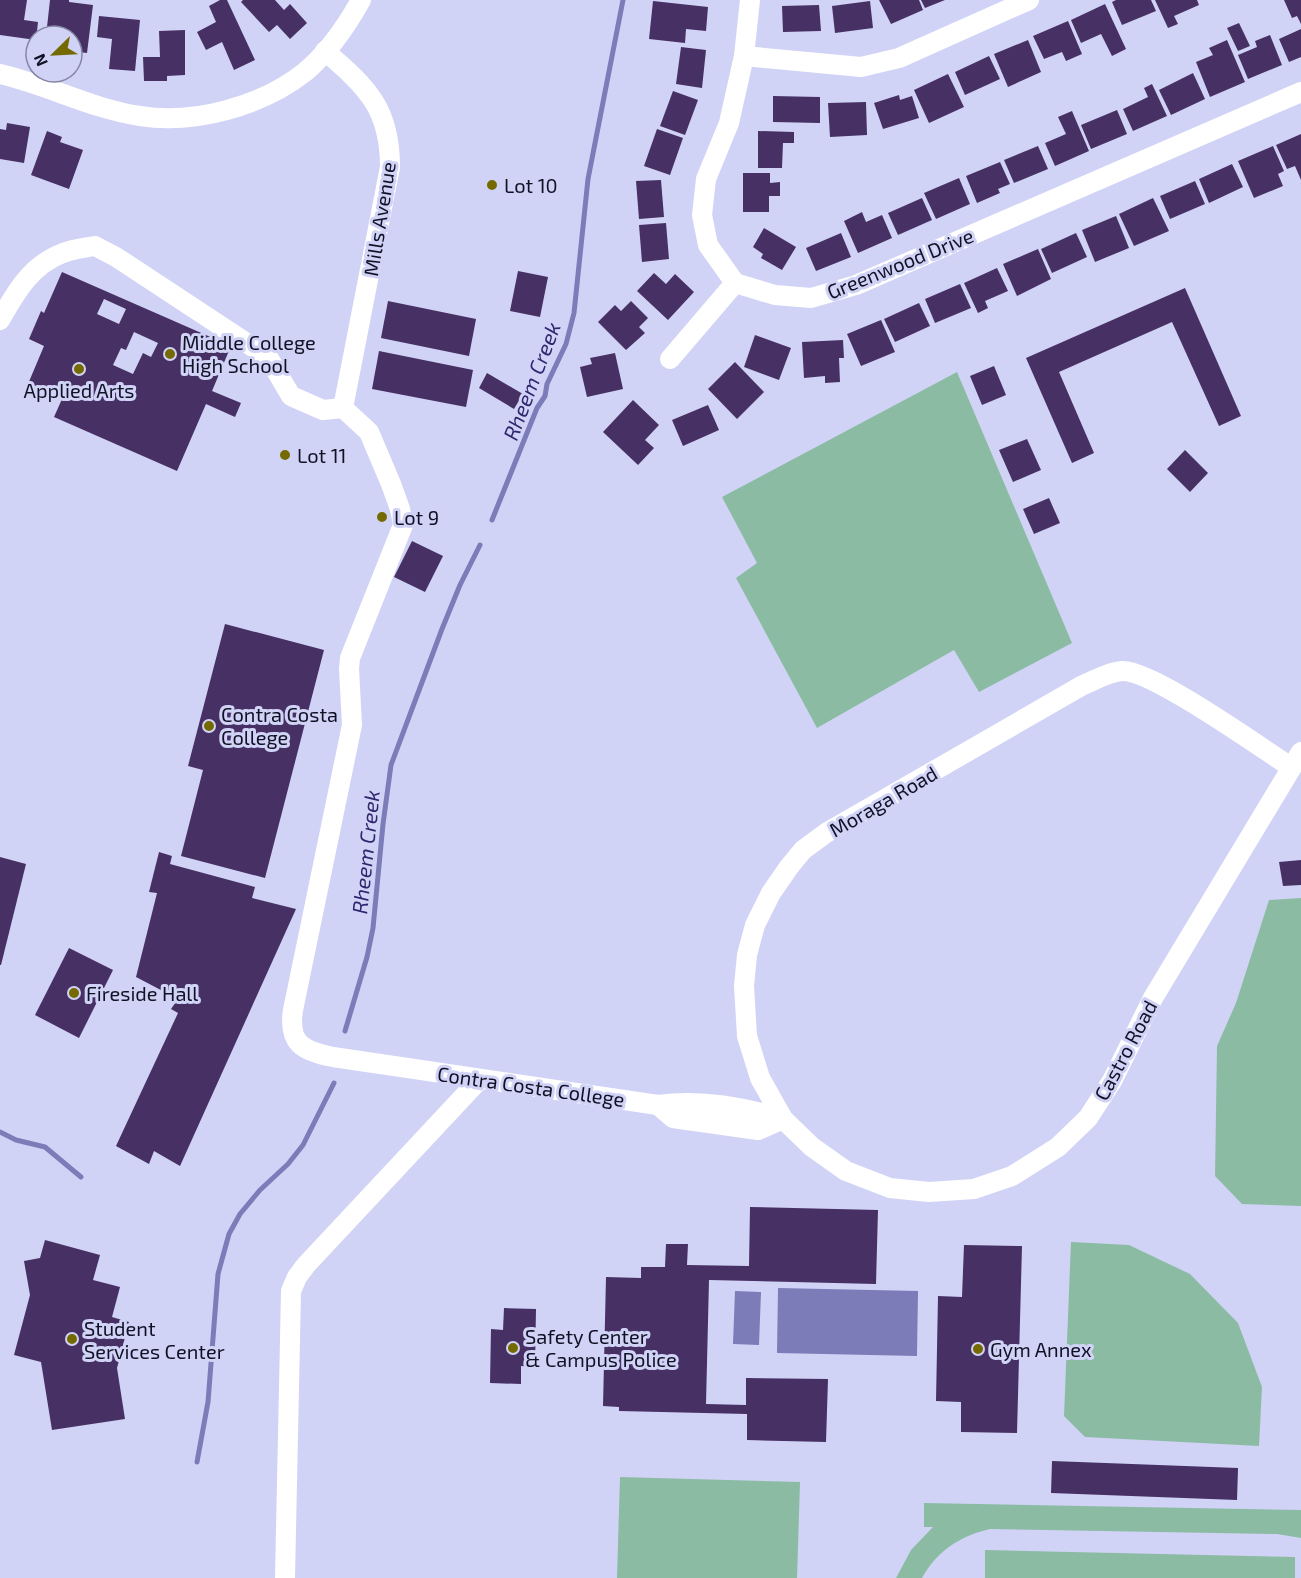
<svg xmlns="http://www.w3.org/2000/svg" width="1301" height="1578" viewBox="0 0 1301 1578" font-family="'Exo 2',sans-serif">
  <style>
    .green { fill: #8bbca3 }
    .water { fill: #7b7cb8 }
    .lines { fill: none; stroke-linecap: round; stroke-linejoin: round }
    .stream { stroke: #7b7cb8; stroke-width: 5 }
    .building { fill: #473064; fill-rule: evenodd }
    .minor { stroke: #fff; stroke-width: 20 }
    .poi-dot { fill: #756a02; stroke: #d1d3f6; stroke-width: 2 }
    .labels { text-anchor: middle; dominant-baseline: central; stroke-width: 6; stroke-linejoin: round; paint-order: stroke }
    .poi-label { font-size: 20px; fill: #111125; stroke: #d1d3f6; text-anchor: start }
    .street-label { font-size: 20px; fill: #111125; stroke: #d1d3f6 }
    .water-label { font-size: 21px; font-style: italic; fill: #2e266e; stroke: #d1d3f6 }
  </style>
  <rect width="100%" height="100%" fill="#d1d3f6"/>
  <g class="green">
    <path d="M957,372l115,271 -93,49 -25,-42 -137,78 -81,-150 21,-15 -35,-66z"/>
    <path d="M1301,898v308l-59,-2 -27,-28 2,-130 19,-43 33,-103z"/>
    <path d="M1071,1242l58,3 61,29 48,49 24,64 -3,59 -174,-9 -21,-21z"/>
    <path d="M620,1477l180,5 -3,96h-180z"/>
    <path d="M924,1503l377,7v28l-24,-4 -287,-5c-30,7 -53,22 -68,49h-26l15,-28 22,-23h-9z"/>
    <path d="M985,1550l310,7v21h-310z"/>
  </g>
  <g class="water">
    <path d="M778,1288l140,3 -1,65 -140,-3z"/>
    <path d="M735,1291l26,1 -2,53 -26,-1z"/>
  </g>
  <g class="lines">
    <g class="stream">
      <path d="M492,520l45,-112 8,-12 2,-12 19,-40 8,-31 14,-134 35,-179"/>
      <path d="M345,1031l22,-74 6,-29 10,-104 8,-59 51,-136 18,-44 20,-40"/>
      <path d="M0,1132l16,8 29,7 36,30"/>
      <path d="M197,1462l11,-60 10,-128 11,-40 11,-20 20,-24 28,-26 15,-19 31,-62"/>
    </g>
  </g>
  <g class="building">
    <path d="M0,0h27l-3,20 14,2 -2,18 -36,-5z"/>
    <path d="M50,0h19v2l24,3 -6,48 -15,-2v-15h-26z"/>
    <path d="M220,0h7l28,60 -21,10 -12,-28 -16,8 -9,-18 19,-10 -7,-16z"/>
    <path d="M243,0h32l9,10 6,-6 17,19 -17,16 -13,-14 -8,7 -28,-30z"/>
    <path d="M879,0h40l4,10 -32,14z"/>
    <path d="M921,0h24l-20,8z"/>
    <path d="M1116,0h35l5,11 -34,14 -10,-23z"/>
    <path d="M1155,0h42l2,5 -25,11 4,8 -10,4z"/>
    <path d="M1284,0h17v24l-4,-8 -5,2z"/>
    <path d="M653,1l55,6 -2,24 -20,-2 -1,14 -36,-4z"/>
    <path d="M870,1l3,27 -38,5 -3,-27z"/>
    <path d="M1105,4l21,45 -14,7 -11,-22 -20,9 -10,-23z"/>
    <path d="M819,5l2,26 -38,1 -1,-26z"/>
    <path d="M99,16l41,4 -5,51 -26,-2 3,-30 -15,-2z"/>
    <path d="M1068,21l14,33 -16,7 -4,-9 -18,7 -11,-23z"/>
    <path d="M1239,23l11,23 -12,5 -11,-23z"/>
    <path d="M1301,29v28l-12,5 -10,-23z"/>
    <path d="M185,30v45l-18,1v5h-23l-1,-24h17l-1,-26z"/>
    <path d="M1270,35l12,30 -34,14 -10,-24 19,-8 -2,-6z"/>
    <path d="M1028,40l13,32 -33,15 -14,-33z"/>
    <path d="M1227,40l18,42 -35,15 -14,-35 17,-7 -4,-7z"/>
    <path d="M681,47l25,3 -4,38 -26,-4z"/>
    <path d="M989,56l11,23 -35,16 -10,-23z"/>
    <path d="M1193,73l12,26 -34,16 -12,-25z"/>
    <path d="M948,74l16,33 -35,16 -15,-33z"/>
    <path d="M1152,84l15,32 -34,15 -10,-22 25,-12 -4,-9z"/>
    <path d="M673,91l25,9 -13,35 -25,-9z"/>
    <path d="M899,95l1,5 12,-4 7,22 -36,11 -9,-26z"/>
    <path d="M773,96l47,1v26l-47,-1z"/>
    <path d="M866,102l1,33 -37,2 -2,-34z"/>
    <path d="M1117,110l10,24 -36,15 -10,-24z"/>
    <path d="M1072,111l17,40 -34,15 -10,-23 21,-9 -8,-17z"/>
    <path d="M7,123l23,4 -6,36 -24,-4v-30l6,1z"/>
    <path d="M657,129l26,9 -13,37 -26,-9z"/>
    <path d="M47,131l15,6 -2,5 23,8 -14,39 -38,-14z"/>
    <path d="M758,131l36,1v11h-11l-1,25h-24z"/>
    <path d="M1301,134v46l-6,-14 -8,3 -11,-24z"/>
    <path d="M1038,146l10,23 -34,14 -10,-23z"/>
    <path d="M1273,146l11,25 -6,3 5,12 -29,12 -16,-37z"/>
    <path d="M1000,162l10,22 -12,5 2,4 -23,10 -11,-27z"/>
    <path d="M1232,164l11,23 -34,16 -10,-24z"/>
    <path d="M743,173h27v10l10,-1v14h-11v16h-26z"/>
    <path d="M959,178l11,26 -34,15 -12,-26z"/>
    <path d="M661,180l3,37 -25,2 -3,-38z"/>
    <path d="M1195,181l10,23 -35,15 -10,-23z"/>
    <path d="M922,198l10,22 -34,15 -10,-22z"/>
    <path d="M1153,198l16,33 -35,15 -15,-32z"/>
    <path d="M862,212l4,10 16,-7 10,23 -34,15 -14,-32z"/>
    <path d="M1116,216l13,32 -34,14 -13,-32z"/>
    <path d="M666,223l3,36 -27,3 -3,-37z"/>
    <path d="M764,228l32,19 -14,23 -21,-12 2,-4 -10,-7z"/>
    <path d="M841,233l10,24 -35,14 -10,-23z"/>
    <path d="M1076,233l11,24 -35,16 -11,-24z"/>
    <path d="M1038,249l13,30 -34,17 -14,-32z"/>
    <path d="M997,268l11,23 -23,10 3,7 -10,5 -14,-30z"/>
    <path d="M518,271l30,6 -8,40 -30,-6z"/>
    <path d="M62,272l169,74 -19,45 29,12 -6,14 -29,-13 -29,67 -123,-54 8,-18 -34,-15 16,-38 -15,-7 12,-28 3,2zM104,299l22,10 -7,15 -22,-10zM134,332l24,11 -7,14 -8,-4 -10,21 -20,-9 8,-17 5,2z"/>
    <path d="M654,273l12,11 9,-10 19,18 -26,28 -31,-29z"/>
    <path d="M960,284l11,24 -36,15 -10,-24z"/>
    <path d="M1185,288l56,128 -22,10 -47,-104 -113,50 35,81 -22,10 -46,-105z"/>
    <path d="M388,301l88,18 -7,37 -88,-18z"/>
    <path d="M631,301l17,17 -9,9 6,6 -19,17 -28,-28 17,-17 6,6z"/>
    <path d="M919,303l11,23 -35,16 -11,-23z"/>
    <path d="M881,320l14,32 -34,14 -14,-32z"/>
    <path d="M755,335l36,13 -12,32 -35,-13z"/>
    <path d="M843,340l1,18h-5l1,24 -15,1v-7l-21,2 -2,-36z"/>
    <path d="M379,351l94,19 -7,37 -94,-18z"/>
    <path d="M615,353l8,36 -36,8 -7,-30 12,-3 -2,-6z"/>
    <path d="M735,362l29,30 -27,27 -29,-30z"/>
    <path d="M994,366l12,29 -24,10 -12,-29z"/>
    <path d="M487,373l36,21 -9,15 -35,-21z"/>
    <path d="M633,400l26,25 -14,15 9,8 -16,17 -35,-33z"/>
    <path d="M708,405l11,25 -36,16 -11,-26z"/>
    <path d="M1027,439l14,31 -28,12 -14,-32z"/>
    <path d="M1185,450l23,23 -18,19 -23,-23z"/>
    <path d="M1049,498l11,25 -26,11 -11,-25z"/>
    <path d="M412,541l31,15 -18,36 -31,-15z"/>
    <path d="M225,624l99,26 -59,228 -84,-22 22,-86 -15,-4z"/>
    <path d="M159,852l13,4 -2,8 85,23 -3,11 44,11 -116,257 -26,-15 -5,13 -33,-18 62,-133 -7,-4 7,-10 -42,-22 21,-84 -8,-1z"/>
    <path d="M0,857l26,7 -25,101h-1z"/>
    <path d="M1301,860v25l-18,1 -4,-24z"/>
    <path d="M69,948l44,22 -34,68 -44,-23z"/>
    <path d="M750,1207l128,3 -2,74 -167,-4 -3,124 40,1v-27l82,1 -2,63 -79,-2v-26l-128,-3v-4l-16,-1 3,-129 35,1v-11h24l1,-23h22l-1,21 62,1z"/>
    <path d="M45,1240l55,15 -7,25 27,7 -8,30 17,5 -12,46 8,51 -73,11 -11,-68 -27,-7 16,-60 -6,-34 16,-3z"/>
    <path d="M964,1245l58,1 -5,187 -56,-1v-30l-25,-1 2,-105 24,1z"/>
    <path d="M504,1308l32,1 -1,58 -14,-1v18l-31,-1 1,-54 12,1z"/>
    <path d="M1052,1461l186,7 -1,32 -186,-7z"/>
  </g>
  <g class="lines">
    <g class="minor">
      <path d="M750,0l-6,56 -15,67 -23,56 -4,36 6,30 27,38 40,12 36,3 45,-13 445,-193"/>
      <path d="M325,51c43,37 65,58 65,116l-47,241"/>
      <path d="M744,56l117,11 38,-9 130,-58"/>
      <path d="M0,74c48,11 92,35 140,42 54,9 122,-10 165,-44 24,-20 41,-45 56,-72"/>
      <path d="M0,320c16,-28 31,-55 63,-67 9,-4 21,-5 32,-7l21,11 152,100 23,39 32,14 20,-2"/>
      <path d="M670,359l65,-76"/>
      <path d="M343,408l26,24 22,52 9,25 3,16 -53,133 -1,11 3,56 -59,285c-5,33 9,41 40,47l325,48c41,-6 86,2 125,14"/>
      <path d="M1291,767c-30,-19 -140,-98 -169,-96 -14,1 -26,9 -39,14l-257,148 -23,17 -14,17 -18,26 -16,32 -8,30 -3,31 3,50 13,42 23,41 29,28 34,24 44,17 39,4 45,-3 38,-13 46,-29 30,-29 24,-37 41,-83 148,-246"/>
      <path d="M658,1105l15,13 85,12 25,-11"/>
      <path d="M285,1578l6,-287 6,-14 9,-12 174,-186"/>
    </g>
  </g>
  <g class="poi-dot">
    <circle cx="492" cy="185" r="6"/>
    <circle cx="170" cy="354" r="6"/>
    <circle cx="79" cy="369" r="6"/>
    <circle cx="285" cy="455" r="6"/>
    <circle cx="382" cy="517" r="6"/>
    <circle cx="209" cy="726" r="6"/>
    <circle cx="74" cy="993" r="6"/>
    <circle cx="72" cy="1339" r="6"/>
    <circle cx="513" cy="1348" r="6"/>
    <circle cx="978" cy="1349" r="6"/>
  </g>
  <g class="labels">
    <g class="poi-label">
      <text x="504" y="185">Lot 10</text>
      <text x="182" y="342">Middle College<tspan x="182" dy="23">High School</tspan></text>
      <text x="79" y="390" text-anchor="middle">Applied Arts</text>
      <text x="297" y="455">Lot 11</text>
      <text x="394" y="517">Lot 9</text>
      <text x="221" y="714">Contra Costa<tspan x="221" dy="23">College</tspan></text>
      <text x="86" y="993">Fireside Hall</text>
      <text x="84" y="1328">Student<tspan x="84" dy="23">Services Center</tspan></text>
      <text x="525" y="1336">Safety Center<tspan x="525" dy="23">&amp; Campus Police</tspan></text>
      <text x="990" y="1349">Gym Annex</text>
    </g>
    <g class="street-label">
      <text transform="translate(379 219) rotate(-81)">Mills Avenue</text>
      <text transform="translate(900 263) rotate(-22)">Greenwood Drive</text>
      <text transform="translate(883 801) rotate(-30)">Moraga Road</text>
      <text transform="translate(1125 1050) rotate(-62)">Castro Road</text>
      <text transform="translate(531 1086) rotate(8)">Contra Costa College</text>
    </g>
    <g class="water-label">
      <text transform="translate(531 381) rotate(-69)">Rheem Creek</text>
      <text transform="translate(365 852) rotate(-84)">Rheem Creek</text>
    </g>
  </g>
  <g transform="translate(54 54) rotate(246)"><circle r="28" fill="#d1d3f6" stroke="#8485a2" stroke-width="1.5"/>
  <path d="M0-4.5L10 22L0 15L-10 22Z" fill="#756a02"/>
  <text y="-9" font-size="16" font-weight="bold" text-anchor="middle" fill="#111125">N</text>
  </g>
</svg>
